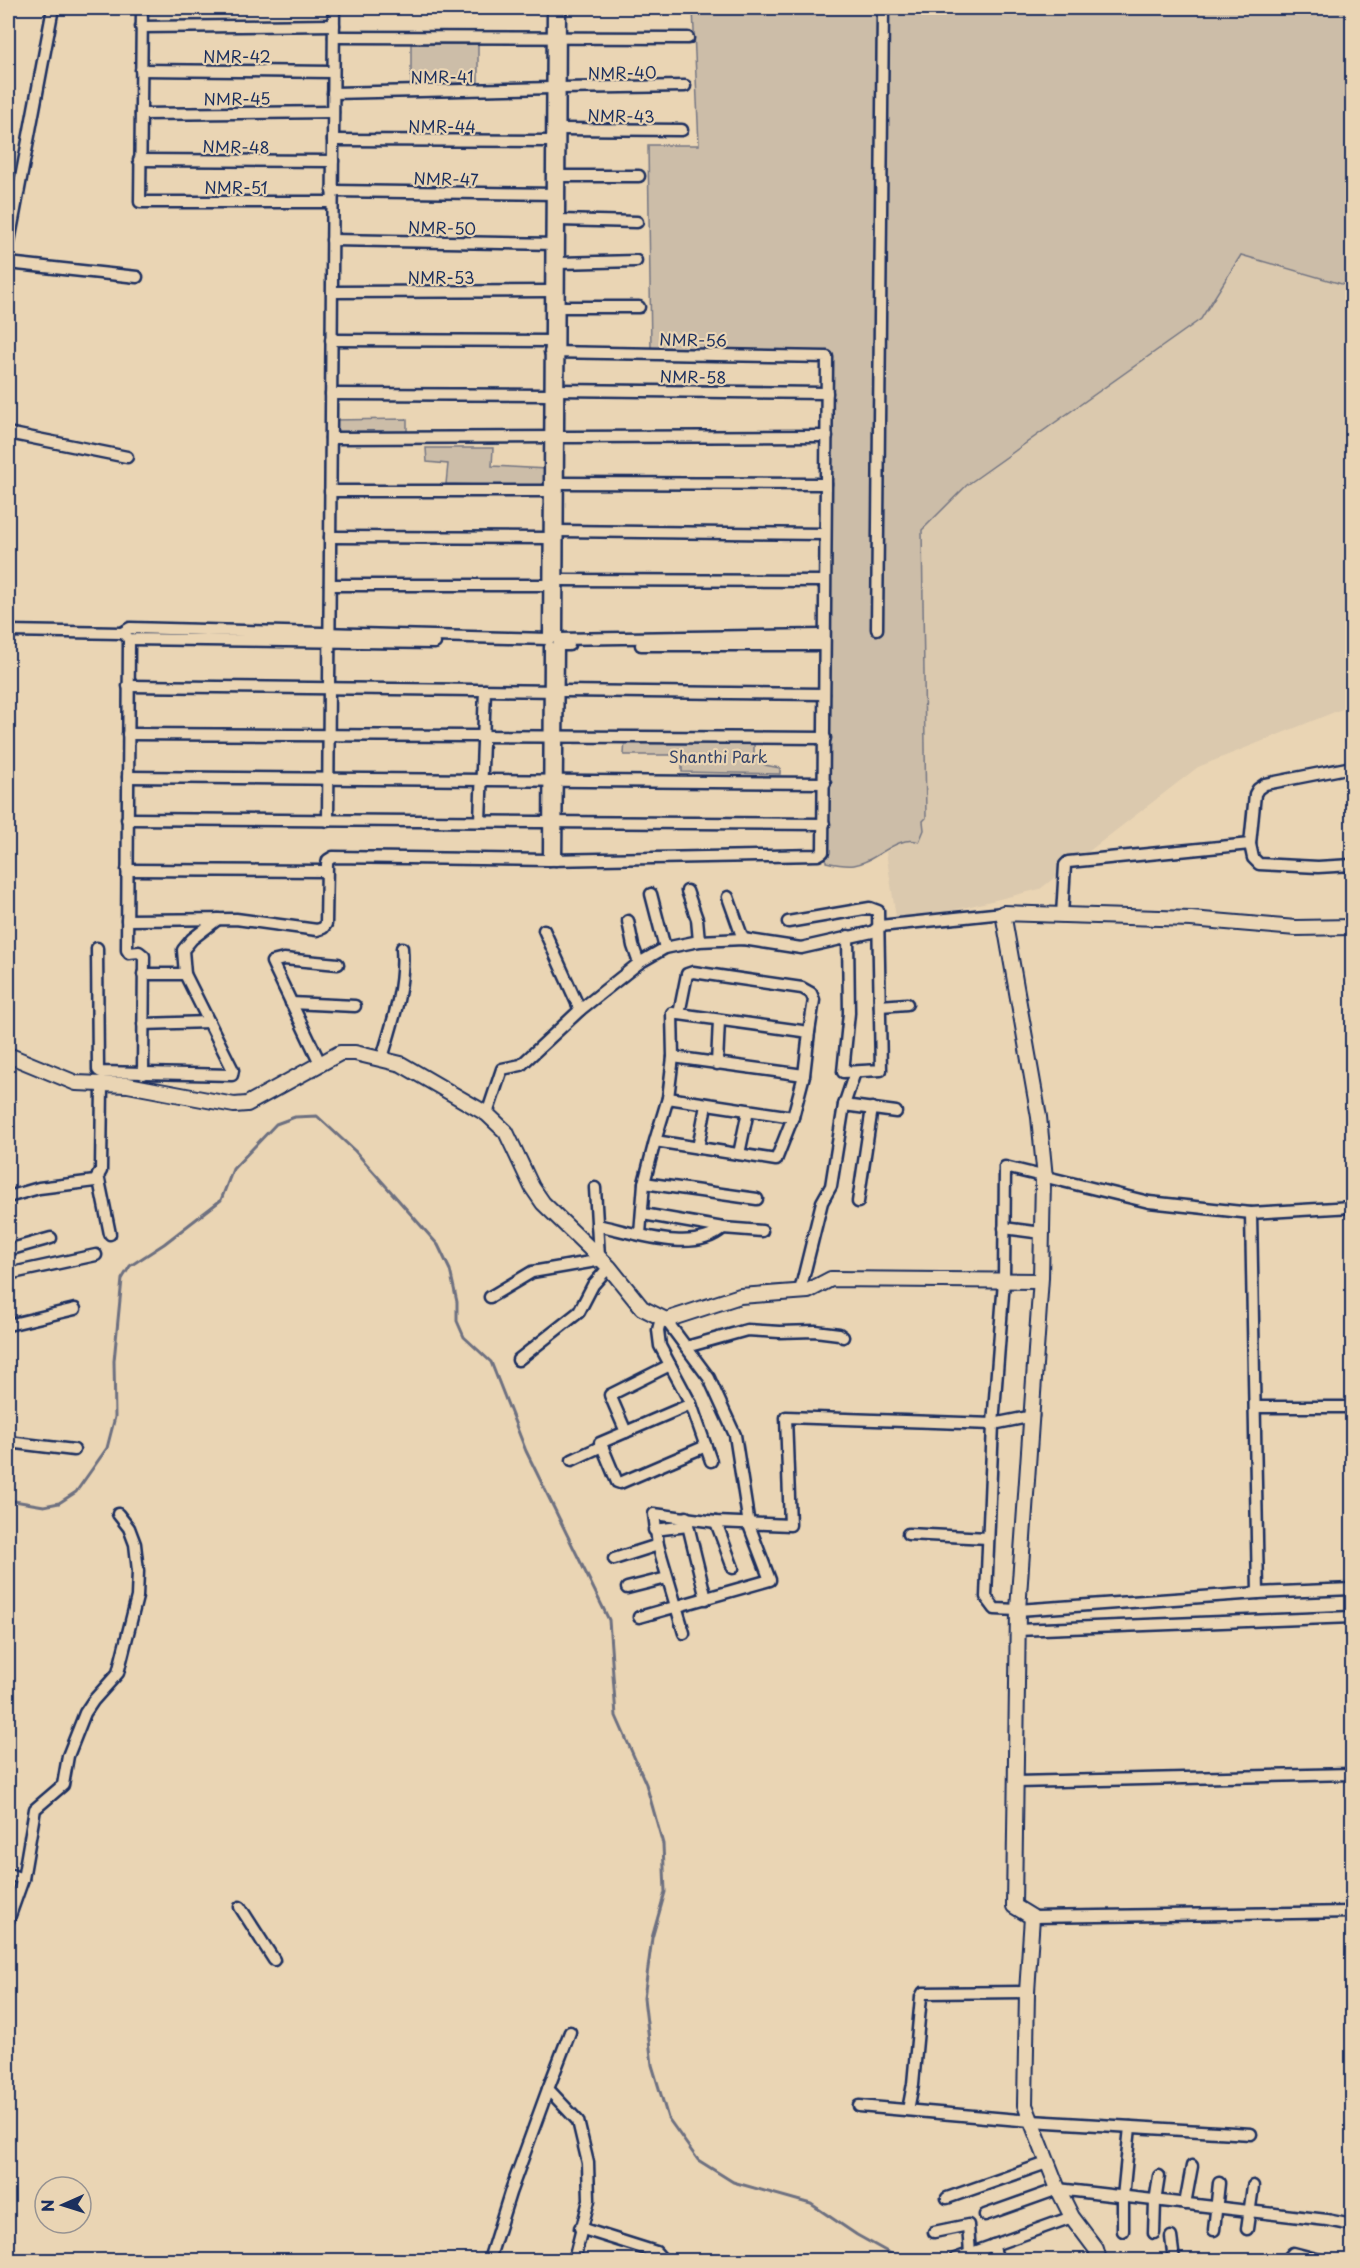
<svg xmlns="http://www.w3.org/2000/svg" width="1360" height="2268" viewBox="0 0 1360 2268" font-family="'Playpen Sans',sans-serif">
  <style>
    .built { fill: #dbc9ae }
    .green { fill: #ccbda8; stroke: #747683; stroke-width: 1.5 }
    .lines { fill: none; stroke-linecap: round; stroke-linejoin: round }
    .stream { stroke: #6d7080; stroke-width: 3 }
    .street-casing { stroke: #1b2f5e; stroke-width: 15 }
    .secondary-casing { stroke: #1b2f5e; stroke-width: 18 }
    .street { stroke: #ead5b4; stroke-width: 10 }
    .secondary { stroke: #ead5b4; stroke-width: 14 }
    .labels { text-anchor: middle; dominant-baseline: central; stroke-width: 4.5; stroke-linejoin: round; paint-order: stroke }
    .street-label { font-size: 16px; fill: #1b2f5e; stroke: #ead5b4 }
    .park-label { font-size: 16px; fill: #364469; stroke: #ead5b4 }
  </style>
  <rect width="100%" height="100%" fill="#ead5b4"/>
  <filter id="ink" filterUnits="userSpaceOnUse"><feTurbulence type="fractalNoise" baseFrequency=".0167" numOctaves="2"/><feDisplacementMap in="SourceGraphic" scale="12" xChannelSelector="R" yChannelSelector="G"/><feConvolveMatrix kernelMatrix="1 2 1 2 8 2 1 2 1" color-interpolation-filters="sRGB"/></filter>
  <g filter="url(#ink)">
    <path class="built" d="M1241,255l111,32v418l-154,62 -158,122 -143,35 -11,-72 14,-9 11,-4 13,-9 -1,-9 3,-3 -4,-288 45,-45 234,-166z"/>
    <g class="green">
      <path d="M693,8h659v279l-111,-32 -40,64 -234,166 -45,45 4,288 -3,3 1,9 -5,12c-23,-8 -42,20 -65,23 -8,1 -19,-1 -28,-3l4,-509 -179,-5 -3,-203h51z"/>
      <rect x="411" y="44" width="67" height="39"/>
      <path d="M407,419v21l-76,-2v-18z"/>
      <path d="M426,448h67l-1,18 55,3v18l-101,-3 2,-20 -21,-2z"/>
      <path d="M625,738l129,1v18h4v3l6,-1 1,6 15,3v6l-98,-2v-17h-58z"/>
    </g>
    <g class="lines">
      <path class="stream" d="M8,1500l36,6 15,-3 17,-11 31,-44 8,-31 -1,-56 8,-82 8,-13 34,-22 57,-44 12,-31 43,-45 19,-7 22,-1 38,35 83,94 12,25 7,32v19l7,16 27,25 35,89 83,169 7,96 30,68 17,60 2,48 -13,46 -8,60 8,67 16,53 30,42 35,22 78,22 46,31 45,25"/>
      <g class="street-casing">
        <g id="street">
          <path d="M142,8l-2,194h192"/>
          <path d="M560,8l-3,631 267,-4"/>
          <path d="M141,27l193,-2"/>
          <path d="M334,37l354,1"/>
          <path d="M141,70l192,2"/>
          <path d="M560,88l125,-2"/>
          <path d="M333,93l219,-5"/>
          <path d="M141,114l192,-2"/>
          <path d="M560,129l122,1"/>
          <path d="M333,140l218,1"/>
          <path d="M139,160l194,1"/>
          <path d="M559,176h80"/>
          <path d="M332,191l225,3"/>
          <path d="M559,220l78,2"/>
          <path d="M332,240l225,4"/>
          <path d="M8,247l45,-239"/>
          <path d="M8,263l129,14"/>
          <path d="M559,263l77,-2"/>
          <path d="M332,292l219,-1"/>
          <path d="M559,307h80"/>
          <path d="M331,340l220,1"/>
          <path d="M558,390l269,3"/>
          <path d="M331,394l219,1"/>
          <path d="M8,433l119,24"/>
          <path d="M331,438l496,-2"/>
          <path d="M558,483l268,1"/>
          <path d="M330,491h220"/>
          <path d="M558,531l267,3"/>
          <path d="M330,537l220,1"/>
          <path d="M558,580l266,1"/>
          <path d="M330,585h220"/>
          <path d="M877,629l6,-621"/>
          <path d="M8,631l114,2 8,-5 419,11 4,-631"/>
          <path d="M125,635l4,4 306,4"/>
          <path d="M129,639l-2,311 2,3 10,-1 5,4 -1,118"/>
          <path d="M641,645h183"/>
          <path d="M128,686l696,8"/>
          <path d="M128,734l697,4"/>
          <path d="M128,777l697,6"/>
          <path d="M127,819l697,5"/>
          <path d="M328,821l6,-813"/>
          <path d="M480,821l5,-131"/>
          <path d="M1250,844l3,14 6,6 59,3 34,-2"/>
          <path d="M549,860l1,-213"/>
          <path d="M556,860l2,-215h11"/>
          <path d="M127,870l199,1"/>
          <path d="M687,891l10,28 2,22"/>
          <path d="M651,894l14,54"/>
          <path d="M728,897l15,42"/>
          <path d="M1062,915l3,-50 3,-3 182,-18 5,-50 3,-5 7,-5 87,-17"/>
          <path d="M127,920l109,-1 81,11 6,-2 3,-4 1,-60 1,-4 5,-3 216,3 269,-5 5,-3 4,-495 -277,-5"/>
          <path d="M628,921l5,25 6,17"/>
          <path d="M788,922l82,-14 8,3 3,159 -38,2 6,-59 -1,-77"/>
          <path d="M544,930l36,80"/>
          <path d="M97,948l1,122 3,2 131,3 1,-5 -48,-96h-42"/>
          <path d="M185,974l-2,-24 9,-11 26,-20"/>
          <path d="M291,1003l64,3"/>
          <path d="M880,1006l27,-2"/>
          <path d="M679,1014l8,-40 6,-2 109,16 9,5 3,7 -5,32"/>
          <path d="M143,1024l66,-2"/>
          <path d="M673,1057l131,18"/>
          <path d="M382,1058c11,-37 23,-71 20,-110"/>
          <path d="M320,1063l-48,-101 12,-3 54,5"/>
          <path d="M717,1064l2,-44"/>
          <path d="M668,1098l125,19"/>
          <path d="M844,1105l52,7"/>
          <path d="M487,1114l15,-45 19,-4 59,-55 59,-47 26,-15 34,-7 44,-2 58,9 71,-16 8,-6 123,-13"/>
          <path d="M698,1148l8,-43"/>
          <path d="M739,1154l9,-43"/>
          <path d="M98,1175l12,59"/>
          <path d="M644,1183l113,16"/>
          <path d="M595,1188l4,69"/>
          <path d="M8,1197l31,-9 56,-7 6,-10 1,-87"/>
          <path d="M858,1202l14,-94"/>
          <path d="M1352,1207l-101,6 -102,-11 -144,-35 -1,114 -11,143 -7,173 9,12 23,1 240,-17 94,-4"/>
          <path d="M1251,1213l7,380"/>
          <path d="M643,1214l80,14 39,3"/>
          <path d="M597,1225c35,7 97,30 126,3"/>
          <path d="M1004,1228l38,5"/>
          <path d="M640,1234l4,-51 11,-42 121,19 17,-43 11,-42 5,-43 -137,-19 1,44 -5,41 -13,43"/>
          <path d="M8,1250l43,-12"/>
          <path d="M8,1274l88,-19"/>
          <path d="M800,1291l22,-89 9,-16 13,-81 11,-33"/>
          <path d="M490,1297l42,-25 70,-12"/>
          <path d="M661,1318l-3,12 2,16 31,58 20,57"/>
          <path d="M8,1325l67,-16"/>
          <path d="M686,1347l61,-17 33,2 35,-1 24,3 4,3"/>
          <path d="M518,1360l61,-48 14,-27 16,-18"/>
          <path d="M1256,1407h96"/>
          <path d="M626,1432l-16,-37 60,-30"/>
          <path d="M8,1442l66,8"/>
          <path d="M602,1446l-2,-3 91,-39"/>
          <path d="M572,1460l30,-14 15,36 3,1 86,-37"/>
          <path d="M686,1517l20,82"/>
          <path d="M716,1522l17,46"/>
          <path d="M654,1530l34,-4"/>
          <path d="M908,1534l80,4"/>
          <path d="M614,1559l44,-14"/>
          <path d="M627,1588l40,-10"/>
          <path d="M639,1617l131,-37 -21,-55 -14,-90 -26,-57 -43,-58"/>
          <path d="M1017,1630l335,-13"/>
          <path d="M684,1633l-26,-88 -4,-31 62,8 74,3 -4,-108 207,7 40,-8"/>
          <path d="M1016,1782l336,-8"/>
          <path d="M8,1874l15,5"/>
          <path d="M240,1907l34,53"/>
          <path d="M1032,1917l320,-5"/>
          <path d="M8,1921l15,-42 12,-70 28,-24 5,-29 17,-43 8,-12 25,-28 19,-76 1,-26 -3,-27 -6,-16 -11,-14"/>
          <path d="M570,2032l-22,57 30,32 10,42 1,37 -15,60"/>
          <path d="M859,2106l172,15 220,13"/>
          <path d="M908,2110l5,-26 8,-87 2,-4 104,-1"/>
          <path d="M947,2198l100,-35"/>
          <path d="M1185,2204l7,-38"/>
          <path d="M985,2215l73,-26 269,31 25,5"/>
          <path d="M580,2228l76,24 7,8"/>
          <path d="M1247,2229l6,-43"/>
          <path d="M1214,2230l5,-47"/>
          <path d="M1123,2231v-34l7,-70"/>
          <path d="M934,2232l34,-7 2,29"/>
          <path d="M1154,2233l1,-31 4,-26"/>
          <path d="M1171,2237l3,23"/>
          <path d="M993,2245l5,15"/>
          <path d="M955,2259l117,-42"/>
          <path d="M8,2260h1"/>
          <path d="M489,2260l21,-67 38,-104"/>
          <path d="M1287,2260l6,-7 27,7"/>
        </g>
      </g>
      <g class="secondary-casing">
        <g id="secondary">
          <path d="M8,1055l68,28 52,2 106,20 13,-1 93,-51h15l46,11 86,50 19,18 26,55 11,16 66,64 33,41 24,12 74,-24 68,-5 23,-12 208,2"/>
          <path d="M1099,2260l-3,-11 -24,-32 -14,-28 -33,-84 2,-113 5,-75 -18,-11 4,-296 23,-332 2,-98 2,-2 -6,-61 -36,-204 188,6 105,9 56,-1"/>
        </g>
      </g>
      <use href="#street" class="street"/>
      <use href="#secondary" class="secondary"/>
    </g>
  </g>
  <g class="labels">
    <g class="street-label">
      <text x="237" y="56">NMR-42</text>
      <text transform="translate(622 72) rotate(-1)">NMR-40</text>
      <text transform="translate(442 76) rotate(-1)">NMR-41</text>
      <text transform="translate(237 98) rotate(-1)">NMR-45</text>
      <text transform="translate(621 115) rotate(1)">NMR-43</text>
      <text x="442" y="126">NMR-44</text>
      <text transform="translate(236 146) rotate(1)">NMR-48</text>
      <text transform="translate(446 178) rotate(1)">NMR-47</text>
      <text x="236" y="187">NMR-51</text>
      <text transform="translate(442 227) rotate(1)">NMR-50</text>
      <text x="441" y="277">NMR-53</text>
      <text transform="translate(693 339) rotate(1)">NMR-56</text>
      <text transform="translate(693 376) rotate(1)">NMR-58</text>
    </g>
    <g class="park-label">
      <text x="718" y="756">Shanthi Park</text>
    </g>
  </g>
  <rect width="1360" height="2268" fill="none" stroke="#ead5b4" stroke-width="30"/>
  <rect x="15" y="15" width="1330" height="2238" fill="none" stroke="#1b2f5e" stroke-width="2" filter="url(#ink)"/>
  <g transform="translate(63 2205) rotate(267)"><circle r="28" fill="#ead5b4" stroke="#979392" stroke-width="1.5"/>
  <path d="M0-4.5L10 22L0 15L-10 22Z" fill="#1b2f5e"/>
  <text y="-9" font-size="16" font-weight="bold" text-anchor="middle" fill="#1b2f5e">N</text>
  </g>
</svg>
